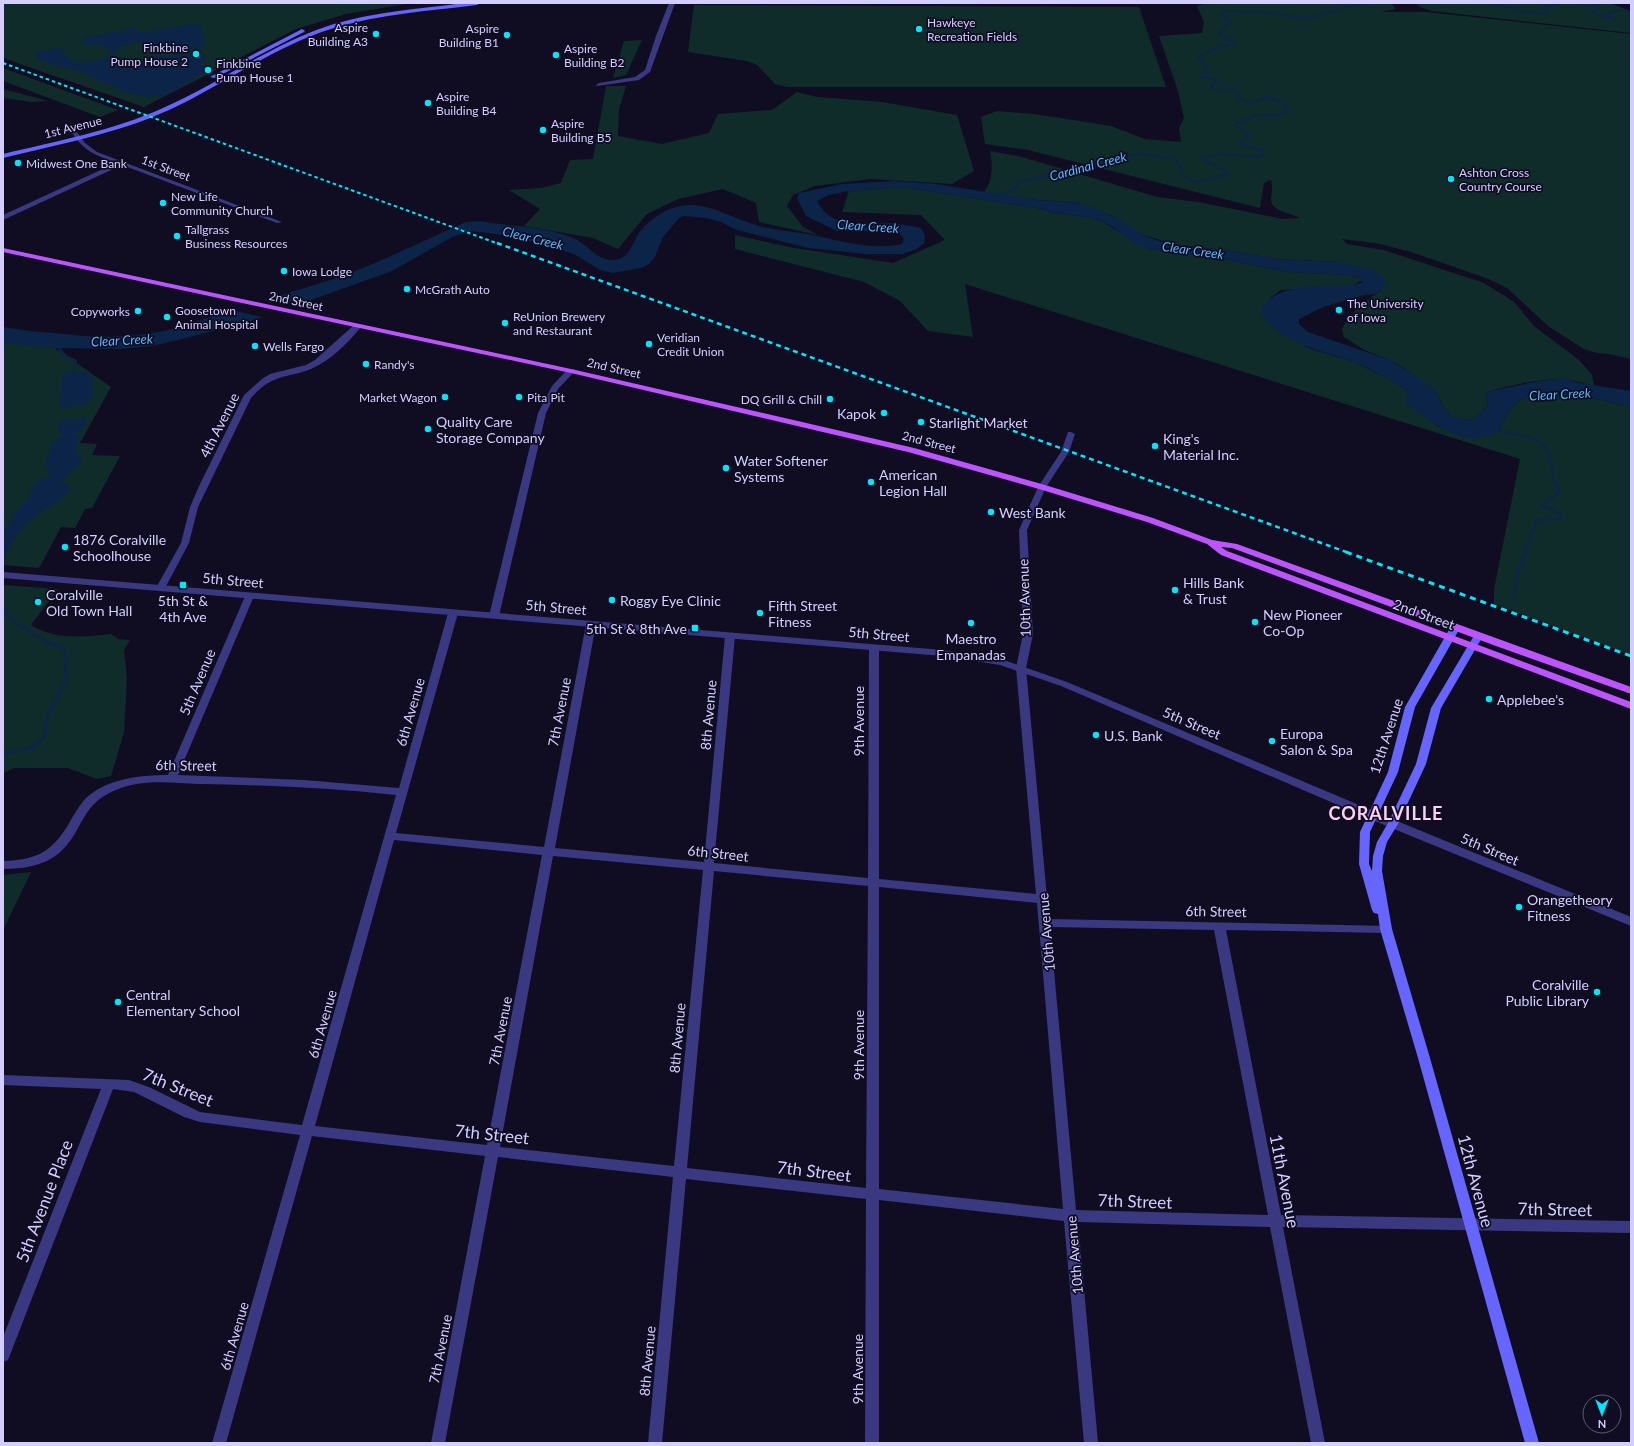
<svg xmlns="http://www.w3.org/2000/svg" width="1634" height="1446" viewBox="0 0 1634 1446" font-family="Lato,sans-serif">
  <style>
    .green { fill: #102c2a }
    .water { fill: #0c2447 }
    .pier { fill: #100d22 }
    .lines { fill: none; stroke-linecap: round; stroke-linejoin: round }
    .stream-far2 { stroke: #0c2447; stroke-width: 2 }
    .stream-far1 { stroke: #0c2447; stroke-width: 2.5 }
    .stream { stroke: #0c2447; stroke-width: 3 }
    .minor { fill: #393881; fill-rule: evenodd }
    .tertiary { fill: #393881; fill-rule: evenodd }
    .secondary { fill: #6665ff; fill-rule: evenodd }
    .primary { fill: #bc55ff; fill-rule: evenodd }
    .rail-far2 { stroke: #00e5f9; stroke-width: 2; stroke-dasharray: 3.5 3; stroke-linecap: butt }
    .rail-far1 { stroke: #00e5f9; stroke-width: 2.5; stroke-dasharray: 5 4; stroke-linecap: butt }
    .rail { stroke: #00e5f9; stroke-width: 3; stroke-dasharray: 6 5; stroke-linecap: butt }
    .poi-dot { fill: #00e5f9; stroke: #100d22; stroke-width: 1.5 }
    .labels { text-anchor: middle; dominant-baseline: central; stroke-width: 3.5; stroke-linejoin: round; paint-order: stroke }
    .far-poi-label { font-size: 12px; fill: #d3ceff; stroke: #100d22; text-anchor: start }
    .far-street-label { font-size: 12px; fill: #d3ceff; stroke: #100d22 }
    .far-water-label { font-size: 13px; font-style: italic; fill: #5cb7ff; stroke: #100d22 }
    .poi-label { font-size: 14px; fill: #d3ceff; stroke: #100d22; text-anchor: start }
    .street-label { font-size: 14px; fill: #d3ceff; stroke: #100d22 }
    .near-street-label { font-size: 17px; fill: #d3ceff; stroke: #100d22 }
    .district-label { font-size: 18px; font-weight: bold; letter-spacing: 1px; fill: #ffd0ef; stroke: #100d22 }
  </style>
  <rect width="100%" height="100%" fill="#100d22"/>
  <g class="green">
    <path d="M3,3h409l-66,11 -50,15 -152,78 -141,-49z"/>
    <path d="M1208,3h183l5,6 -15,3h45l205,22v325l-22,-5 -12,-1 -13,-4 -36,-23 -41,-38 -21,-10 -75,-26 -31,-8 -38,-5 5,5 37,6 100,33 30,19 21,25 44,33 13,15 2,11c-9,-2 -23,-7 -30,-7 -26,-1 -53,7 -78,13l2,13 -7,8 -9,6 -9,1 -12,-4 -9,-11 -5,-12 -32,-24 -15,-9 -26,-10 -20,-13 -2,-8c9,-18 23,-28 40,-39l-41,-28 -65,-3 -50,-9 -49,-5 -34,-10 -33,-20 -34,-13 -40,-2 -52,-8c9,-11 9,-28 6,-41l32,6 135,40 41,5 85,17 17,-1c-8,-5 -29,-6 -29,-19 1,-8 2,-11 0,-19l-7,3 -4,25 -232,-58 -43,-6 -4,-27 16,-6 37,3 77,12 34,13 36,3 -2,-14 5,-10 -6,-27 -19,-55 43,-3 2,-11 -7,-16z"/>
    <path d="M1415,3h194l22,8v22l-199,-22 -12,-4z"/>
    <path d="M694,5l445,2 27,80h-379l-12,-3 -18,-19 -10,-4 -59,-9z"/>
    <path d="M642,40l-16,35 -13,3 11,-37z"/>
    <path d="M3,68l115,42 -18,7 -97,-36z"/>
    <path d="M606,86h20l-7,23 -1,27 44,8 47,-11 9,-19 54,-4 25,-18 20,5 65,5 75,13 17,56 -22,13 -82,-5 -55,7 -22,9 -6,11 16,21 15,8 -59,-13 -3,-19 -33,-14 -45,10 -31,15 -29,35 -25,-11 -69,-12 16,-17 -31,-19 32,-2 20,-5 9,-23 23,-1z"/>
    <path d="M3,89l4,1 41,11 -16,1 -29,-4z"/>
    <path d="M904,187l138,22 11,4 35,4 13,4 47,28 67,8 73,15 60,3 15,5 -10,5 -72,5 -11,8 11,35 30,16 43,13 37,18 17,11 17,26 14,10 27,10 32,-5c5,-9 11,-22 18,-29 22,-21 89,-3 115,5v247l-137,-51v-15l26,-130 -555,-175 8,53 -45,-6 -28,-30 -36,-19 -129,-33v-14l59,13 99,15 52,-23 -24,-25 -79,-3 7,-21z"/>
    <path d="M3,341l52,7 56,39 -31,56 17,1 -5,11 28,1 -28,52 -7,1 -10,19 -14,-1 -22,41 -36,-3z"/>
    <path d="M3,585l55,4 -27,36c23,15 53,12 80,9l7,5 12,1 -6,10 3,28 -3,54 -13,44 -14,3 -29,-11h-54l-11,5z"/>
    <path d="M31,872l-28,58v-55z"/>
  </g>
  <g class="water">
    <path d="M193,24l8,2 1,8 4,10c-13,9 -36,12 -51,6 -4,-1 -6,-6 -10,-7 -10,-4 -24,4 -31,9v3h-6l1,-6c-8,-8 -21,-1 -30,-6l5,-3 -2,-1 1,-1 53,-10 2,4h7z"/>
    <path d="M58,48l7,2 -1,4c10,15 34,4 47,3 6,0 10,4 15,3 21,-1 62,-9 81,-4l-6,6v2l3,2 -1,7 -3,2c-14,6 -25,20 -41,21 -30,4 -51,-14 -78,-24 -14,-5 -33,-6 -46,-15l3,-5z"/>
    <path d="M894,181l42,3 100,16 40,2 23,8 21,10 23,15 17,6 17,4 49,5 50,9 65,3 34,8 11,11 -4,9 -7,4 -11,1 -41,12 -24,12v5l9,8 82,28 35,22 12,11 5,12 9,11 12,4 9,-1 9,-6 7,-8 -2,-13 53,-11 26,-3 14,5 52,8v17c-25,-8 -93,-26 -115,-5 -7,7 -13,20 -18,29 -7,2 -14,5 -21,6 -27,1 -50,-20 -71,-34l2,-13c-17,-11 -35,-21 -54,-29 -31,-11 -75,-19 -93,-49 6,-31 67,-27 92,-28l8,-2 2,-3 -15,-5 -60,-3 -73,-15 -67,-8 -15,-7 -22,-16 -10,-5 -13,-4 -35,-4 -11,-4 -138,-22 -55,4 -21,4 -11,6c15,28 41,22 67,22 12,0 24,2 37,5l4,7 -1,8 -7,6 -15,5h-35l-59,-6 -71,-18 -16,-8 -15,-4 -22,-2 -5,2 -16,19 -8,20 -6,7 -8,4 -28,5 -13,-3 -26,-16 -34,-11 -44,-9 -26,-3 -18,6 -60,34 -137,49 -77,20 -26,6 -32,3 -65,-1 -52,-5v-16l27,4 66,6 35,-1 34,-5 172,-53 36,-14 93,-42 13,-1c31,5 63,5 92,16 17,6 27,28 48,22 11,-4 13,-14 18,-23 11,-17 33,-31 53,-31 21,0 41,12 60,18 18,7 38,8 57,11 32,6 62,17 95,10l2,-5 -3,-4 -6,-4h-58l-31,-15 -9,-18 2,-5 43,-9z"/>
    <path d="M63,372h24l6,8v5l-5,3 6,2v6l-7,7 -8,4 -2,-3 -12,5 -5,-2z"/>
    <path d="M79,417h6l2,3 -7,12 -6,2 -1,2h8l-6,13 7,11c-5,13 -14,11 -20,21l8,7c-10,17 -28,20 -41,33 -6,5 -23,29 -23,36l-3,1v-28l7,-7 4,-10 13,-13 6,-13 10,-9 4,1 3,-2 -5,-15 11,-23 8,-3v-2l-5,-1 -1,-8 5,-5 8,-2v3l8,-2z"/>
  </g>
  <path class="pier" d="M267,297l35,8 -36,13 -38,-9z"/>
  <g class="lines">
    <g class="stream-far2">
      <path d="M1489,3l33,8 25,3 -4,-6 18,-5"/>
      <path d="M1569,3l27,2 2,4 -7,3 24,8 -8,-7 15,-3 9,2"/>
      <path d="M996,196l18,-6 6,-8 39,-10 35,-5 4,-6 40,-7 37,5 6,8 3,10 11,5 34,-8 -27,-15 15,-5 45,3 1,-7 -23,-6 9,-10 -15,-9 22,-10h25l8,-7 -21,-12 -17,7 -12,-5 -2,-8 -24,-1 -2,-5 7,-4 -17,-3 6,-10 -9,-10 13,-7 24,-7 -16,-9 12,-13 -12,-6 7,-4 31,1 50,6 29,-7 4,-3 30,-5"/>
    </g>
    <g class="stream-far1">
      <path d="M59,348l8,9 9,4 -2,11"/>
      <path d="M1496,430l34,7 15,9 7,17 1,16 7,13 -18,13 18,9 2,4 -25,2 -12,33"/>
    </g>
    <g class="stream">
      <path d="M1513,600l4,-24 9,-24"/>
      <path d="M3,606l8,14 34,21 20,8 1,32 -19,36 -3,21 -15,11 -24,4 -2,2"/>
    </g>
    <g class="minor">
      <path d="M669,3h6l-25,69 -11,8 -42,6 -1,-1 3,-2 36,-6 10,-7 11,-34z"/>
      <path d="M73,132h4l8,11 12,9 185,70 -5,1 -155,-58 -119,55v-5l113,-52c-20,-8 -31,-11 -44,-30z"/>
      <path d="M354,325h6l1,2c-13,16 -31,34 -50,42 -27,10 -39,5 -60,29l-53,109 -9,36 -25,47h-6l-2,-2 25,-45 9,-36 10,-23 44,-89 18,-16 8,-5 36,-9 9,-5z"/>
      <path d="M568,369h6l1,2 -17,18 -12,24 -47,203 -2,2h-6l-2,-2 49,-203 14,-27z"/>
      <path d="M1068,432h3l4,2 -6,18 -23,35 -19,43 6,104 -7,34 23,251 341,7 2,3 -2,3 -4,1 -160,-3 55,285 350,6v12l-348,-6 42,216h-14l-41,-216 -192,-5 20,221h-14l-20,-222 -185,-21v243h-14l1,-244 -180,-20 -24,264h-14l25,-266 -175,-20 -53,286h-14l54,-287 -173,-20 -86,307h-14l88,-308 -100,-13 -16,-5 -50,-25 -21,-3 -103,266 -2,5 -5,2v-25l98,-248 -98,-4v-10l126,5 20,7 51,25 102,13 94,-330c-65,-7 -131,-10 -197,-11 -25,-1 -53,-5 -78,4 -43,15 -35,42 -63,66 -15,12 -36,15 -55,15v-8c32,-1 48,-8 65,-36 5,-9 10,-18 17,-26 21,-20 54,-24 83,-24l78,-181h6l2,2 -76,179 126,5 95,8 49,-175 5,-3 5,3 -62,220 148,14 42,-223 5,-3 5,3 -41,224 149,14 21,-226 5,-3 5,3 -21,227 154,15 1,-230 5,-3 5,3v231l157,15 -20,-226 7,-34 -4,-104 19,-43 23,-35zM394,840l148,15 -55,290 -172,-19zM553,856l150,14 -29,296 -174,-19zM714,871l154,15 -2,302 -179,-20zM879,887l158,16 26,306 -184,-20zM1050,927l164,3 54,285 -192,-5z"/>
    </g>
    <path class="tertiary" d="M3,572l940,78 58,9 66,23 330,139 234,96v9l-242,-99 -328,-141 -61,-21 -57,-9 -940,-78z"/>
    <g class="secondary">
      <path d="M464,3h16l-3,2c-49,6 -99,9 -146,24 -58,18 -108,56 -162,81 -53,24 -110,34 -166,48v-4c54,-13 109,-23 160,-46 55,-24 104,-61 162,-81 44,-15 93,-18 139,-24z"/>
      <path d="M302,29l3,2 -1,1 -89,46 -5,-1z"/>
      <path d="M1455,625l5,3 -45,79 -17,65 -28,60 -1,32 3,7 1,-15 4,-14 11,-19 28,-59 15,-56 44,-74h6l2,2 -42,72 -15,56 -28,60 -11,18 -4,14 -1,15 10,58 38,129 109,385h-14l-107,-385 -38,-129 -2,-15 -4,-1 -2,-3 -13,-46 1,-32 28,-60 17,-65 45,-79z"/>
    </g>
    <path class="primary" d="M3,248l568,121 270,62 73,17 131,37 108,33 59,22 25,4 394,143v7l-135,-48 -264,-98 -11,-1 6,4 404,151v7l-410,-154 -14,-11 -60,-22 -108,-33 -131,-37 -337,-79 -568,-121z"/>
    <path class="rail-far2" d="M3,63l496,181"/>
    <path class="rail-far1" d="M497,243l852,310"/>
    <path class="rail" d="M1346,552l285,104"/>
  </g>
  <g class="poi-dot">
    <circle cx="919" cy="29" r="4"/>
    <circle cx="376" cy="34" r="4"/>
    <circle cx="507" cy="35" r="4"/>
    <circle cx="196" cy="54" r="4"/>
    <circle cx="556" cy="55" r="4"/>
    <circle cx="208" cy="70" r="4"/>
    <circle cx="428" cy="103" r="4"/>
    <circle cx="543" cy="130" r="4"/>
    <circle cx="18" cy="163" r="4"/>
    <circle cx="1451" cy="179" r="4"/>
    <circle cx="163" cy="203" r="4"/>
    <circle cx="177" cy="236" r="4"/>
    <circle cx="284" cy="271" r="4"/>
    <circle cx="407" cy="289" r="4"/>
    <circle cx="1339" cy="310" r="4"/>
    <circle cx="138" cy="311" r="4"/>
    <circle cx="167" cy="317" r="4"/>
    <circle cx="505" cy="323" r="4"/>
    <circle cx="649" cy="344" r="4"/>
    <circle cx="255" cy="346" r="4"/>
    <circle cx="366" cy="364" r="4"/>
    <circle cx="445" cy="397" r="4"/>
    <circle cx="519" cy="397" r="4"/>
    <circle cx="830" cy="399" r="4"/>
    <circle cx="884" cy="413" r="4"/>
    <circle cx="921" cy="422" r="4"/>
    <circle cx="428" cy="429" r="4"/>
    <circle cx="1155" cy="446" r="4"/>
    <circle cx="726" cy="468" r="4"/>
    <circle cx="871" cy="482" r="4"/>
    <circle cx="991" cy="512" r="4"/>
    <circle cx="65" cy="547" r="4"/>
    <rect x="179" y="581" width="8" height="8" rx="2"/>
    <circle cx="1175" cy="590" r="4"/>
    <circle cx="612" cy="600" r="4"/>
    <circle cx="38" cy="602" r="4"/>
    <circle cx="760" cy="613" r="4"/>
    <circle cx="1255" cy="622" r="4"/>
    <circle cx="971" cy="623" r="4"/>
    <rect x="691" y="624" width="8" height="8" rx="2"/>
    <circle cx="1489" cy="699" r="4"/>
    <circle cx="1096" cy="735" r="4"/>
    <circle cx="1272" cy="741" r="4"/>
    <circle cx="1519" cy="907" r="4"/>
    <circle cx="1597" cy="992" r="4"/>
    <circle cx="118" cy="1002" r="4"/>
  </g>
  <g class="labels">
    <g class="far-poi-label">
      <text x="927" y="22">Hawkeye<tspan x="927" dy="14">Recreation Fields</tspan></text>
      <text x="368" y="27" text-anchor="end">Aspire<tspan x="368" dy="14">Building A3</tspan></text>
      <text x="499" y="28" text-anchor="end">Aspire<tspan x="499" dy="14">Building B1</tspan></text>
      <text x="188" y="47" text-anchor="end">Finkbine<tspan x="188" dy="14">Pump House 2</tspan></text>
      <text x="564" y="48">Aspire<tspan x="564" dy="14">Building B2</tspan></text>
      <text x="216" y="63">Finkbine<tspan x="216" dy="14">Pump House 1</tspan></text>
      <text x="436" y="96">Aspire<tspan x="436" dy="14">Building B4</tspan></text>
      <text x="551" y="123">Aspire<tspan x="551" dy="14">Building B5</tspan></text>
      <text x="26" y="163">Midwest One Bank</text>
      <text x="1459" y="172">Ashton Cross<tspan x="1459" dy="14">Country Course</tspan></text>
      <text x="171" y="196">New Life<tspan x="171" dy="14">Community Church</tspan></text>
      <text x="185" y="229">Tallgrass<tspan x="185" dy="14">Business Resources</tspan></text>
      <text x="292" y="271">Iowa Lodge</text>
      <text x="415" y="289">McGrath Auto</text>
      <text x="1347" y="303">The University<tspan x="1347" dy="14">of Iowa</tspan></text>
      <text x="175" y="310">Goosetown<tspan x="175" dy="14">Animal Hospital</tspan></text>
      <text x="130" y="311" text-anchor="end">Copyworks</text>
      <text x="513" y="316">ReUnion Brewery<tspan x="513" dy="14">and Restaurant</tspan></text>
      <text x="657" y="337">Veridian<tspan x="657" dy="14">Credit Union</tspan></text>
      <text x="263" y="346">Wells Fargo</text>
      <text x="374" y="364">Randy's</text>
      <text x="437" y="397" text-anchor="end">Market Wagon</text>
      <text x="527" y="397">Pita Pit</text>
      <text x="822" y="399" text-anchor="end">DQ Grill &amp; Chill</text>
    </g>
    <g class="far-street-label">
      <text transform="translate(73 127) rotate(-14)">1st Avenue</text>
      <text transform="translate(166 168) rotate(21)">1st Street</text>
      <text transform="translate(296 301) rotate(12)">2nd Street</text>
      <text transform="translate(614 368) rotate(13)">2nd Street</text>
      <text transform="translate(929 442) rotate(15)">2nd Street</text>
    </g>
    <g class="far-water-label">
      <text transform="translate(1088 166) rotate(-15)">Cardinal Creek</text>
      <text transform="translate(868 226) rotate(4)">Clear Creek</text>
      <text transform="translate(533 238) rotate(14)">Clear Creek</text>
      <text transform="translate(1193 250) rotate(8)">Clear Creek</text>
      <text transform="translate(122 340) rotate(-3)">Clear Creek</text>
      <text transform="translate(1560 394) rotate(-3)">Clear Creek</text>
    </g>
    <g class="poi-label">
      <text x="876" y="413" text-anchor="end">Kapok</text>
      <text x="436" y="421">Quality Care<tspan x="436" dy="16">Storage Company</tspan></text>
      <text x="929" y="422">Starlight Market</text>
      <text x="1163" y="438">King's<tspan x="1163" dy="16">Material Inc.</tspan></text>
      <text x="734" y="460">Water Softener<tspan x="734" dy="16">Systems</tspan></text>
      <text x="879" y="474">American<tspan x="879" dy="16">Legion Hall</tspan></text>
      <text x="999" y="512">West Bank</text>
      <text x="73" y="539">1876 Coralville<tspan x="73" dy="16">Schoolhouse</tspan></text>
      <text x="1183" y="582">Hills Bank<tspan x="1183" dy="16">&amp; Trust</tspan></text>
      <text x="46" y="594">Coralville<tspan x="46" dy="16">Old Town Hall</tspan></text>
      <text x="183" y="600" text-anchor="middle">5th St &amp;<tspan x="183" dy="16">4th Ave</tspan></text>
      <text x="620" y="600">Roggy Eye Clinic</text>
      <text x="768" y="605">Fifth Street<tspan x="768" dy="16">Fitness</tspan></text>
      <text x="1263" y="614">New Pioneer<tspan x="1263" dy="16">Co-Op</tspan></text>
      <text x="687" y="628" text-anchor="end">5th St &amp; 8th Ave</text>
      <text x="971" y="638" text-anchor="middle">Maestro<tspan x="971" dy="16">Empanadas</tspan></text>
      <text x="1497" y="699">Applebee's</text>
      <text x="1280" y="733">Europa<tspan x="1280" dy="16">Salon &amp; Spa</tspan></text>
      <text x="1104" y="735">U.S. Bank</text>
      <text x="1527" y="899">Orangetheory<tspan x="1527" dy="16">Fitness</tspan></text>
      <text x="1589" y="984" text-anchor="end">Coralville<tspan x="1589" dy="16">Public Library</tspan></text>
      <text x="126" y="994">Central<tspan x="126" dy="16">Elementary School</tspan></text>
    </g>
    <g class="street-label">
      <text transform="translate(219 425) rotate(-63)">4th Avenue</text>
      <text transform="translate(233 580) rotate(5)">5th Street</text>
      <text transform="translate(1024 598) rotate(-92)">10th Avenue</text>
      <text transform="translate(556 607) rotate(5)">5th Street</text>
      <text transform="translate(1424 614) rotate(20)">2nd Street</text>
      <text transform="translate(879 634) rotate(5)">5th Street</text>
      <text transform="translate(197 682) rotate(-67)">5th Avenue</text>
      <text transform="translate(410 712) rotate(-74)">6th Avenue</text>
      <text transform="translate(559 712) rotate(-79)">7th Avenue</text>
      <text transform="translate(708 715) rotate(-85)">8th Avenue</text>
      <text transform="translate(858 721) rotate(-90)">9th Avenue</text>
      <text transform="translate(1192 723) rotate(23)">5th Street</text>
      <text transform="translate(1386 736) rotate(-72)">12th Avenue</text>
      <text transform="translate(186 765) rotate(1)">6th Street</text>
      <text transform="translate(1490 849) rotate(23)">5th Street</text>
      <text transform="translate(718 853) rotate(6)">6th Street</text>
      <text transform="translate(1216 911) rotate(1)">6th Street</text>
      <text transform="translate(1046 932) rotate(-95)">10th Avenue</text>
      <text transform="translate(322 1024) rotate(-74)">6th Avenue</text>
      <text transform="translate(500 1031) rotate(-79)">7th Avenue</text>
      <text transform="translate(677 1038) rotate(-85)">8th Avenue</text>
      <text transform="translate(858 1045) rotate(-90)">9th Avenue</text>
      <text transform="translate(1074 1255) rotate(-95)">10th Avenue</text>
      <text transform="translate(234 1336) rotate(-74)">6th Avenue</text>
      <text transform="translate(440 1349) rotate(-79)">7th Avenue</text>
      <text transform="translate(647 1361) rotate(-85)">8th Avenue</text>
      <text transform="translate(857 1369) rotate(-90)">9th Avenue</text>
    </g>
    <g class="near-street-label">
      <text transform="translate(178 1087) rotate(22)">7th Street</text>
      <text transform="translate(492 1134) rotate(6)">7th Street</text>
      <text transform="translate(814 1171) rotate(7)">7th Street</text>
      <text transform="translate(1285 1181) rotate(79)">11th Avenue</text>
      <text transform="translate(1476 1181) rotate(75)">12th Avenue</text>
      <text transform="translate(44 1201) rotate(-69)">5th Avenue Place</text>
      <text transform="translate(1135 1201) rotate(2)">7th Street</text>
      <text transform="translate(1555 1209) rotate(1)">7th Street</text>
    </g>
    <g class="district-label">
      <text x="1386" y="813">CORALVILLE</text>
    </g>
  </g>
  <rect width="1634" height="1446" fill="none" stroke="#d3ceff" stroke-width="8"/>
  <g transform="translate(1602 1414) rotate(180)"><circle r="19" fill="#100d22" stroke="#5e5a7a"/>
  <path d="M0-3L7 15L0 10L-7 15Z" fill="#00e5f9"/>
  <text y="-6" font-size="11" font-weight="bold" text-anchor="middle" fill="#d3ceff">N</text>
  </g>
</svg>
